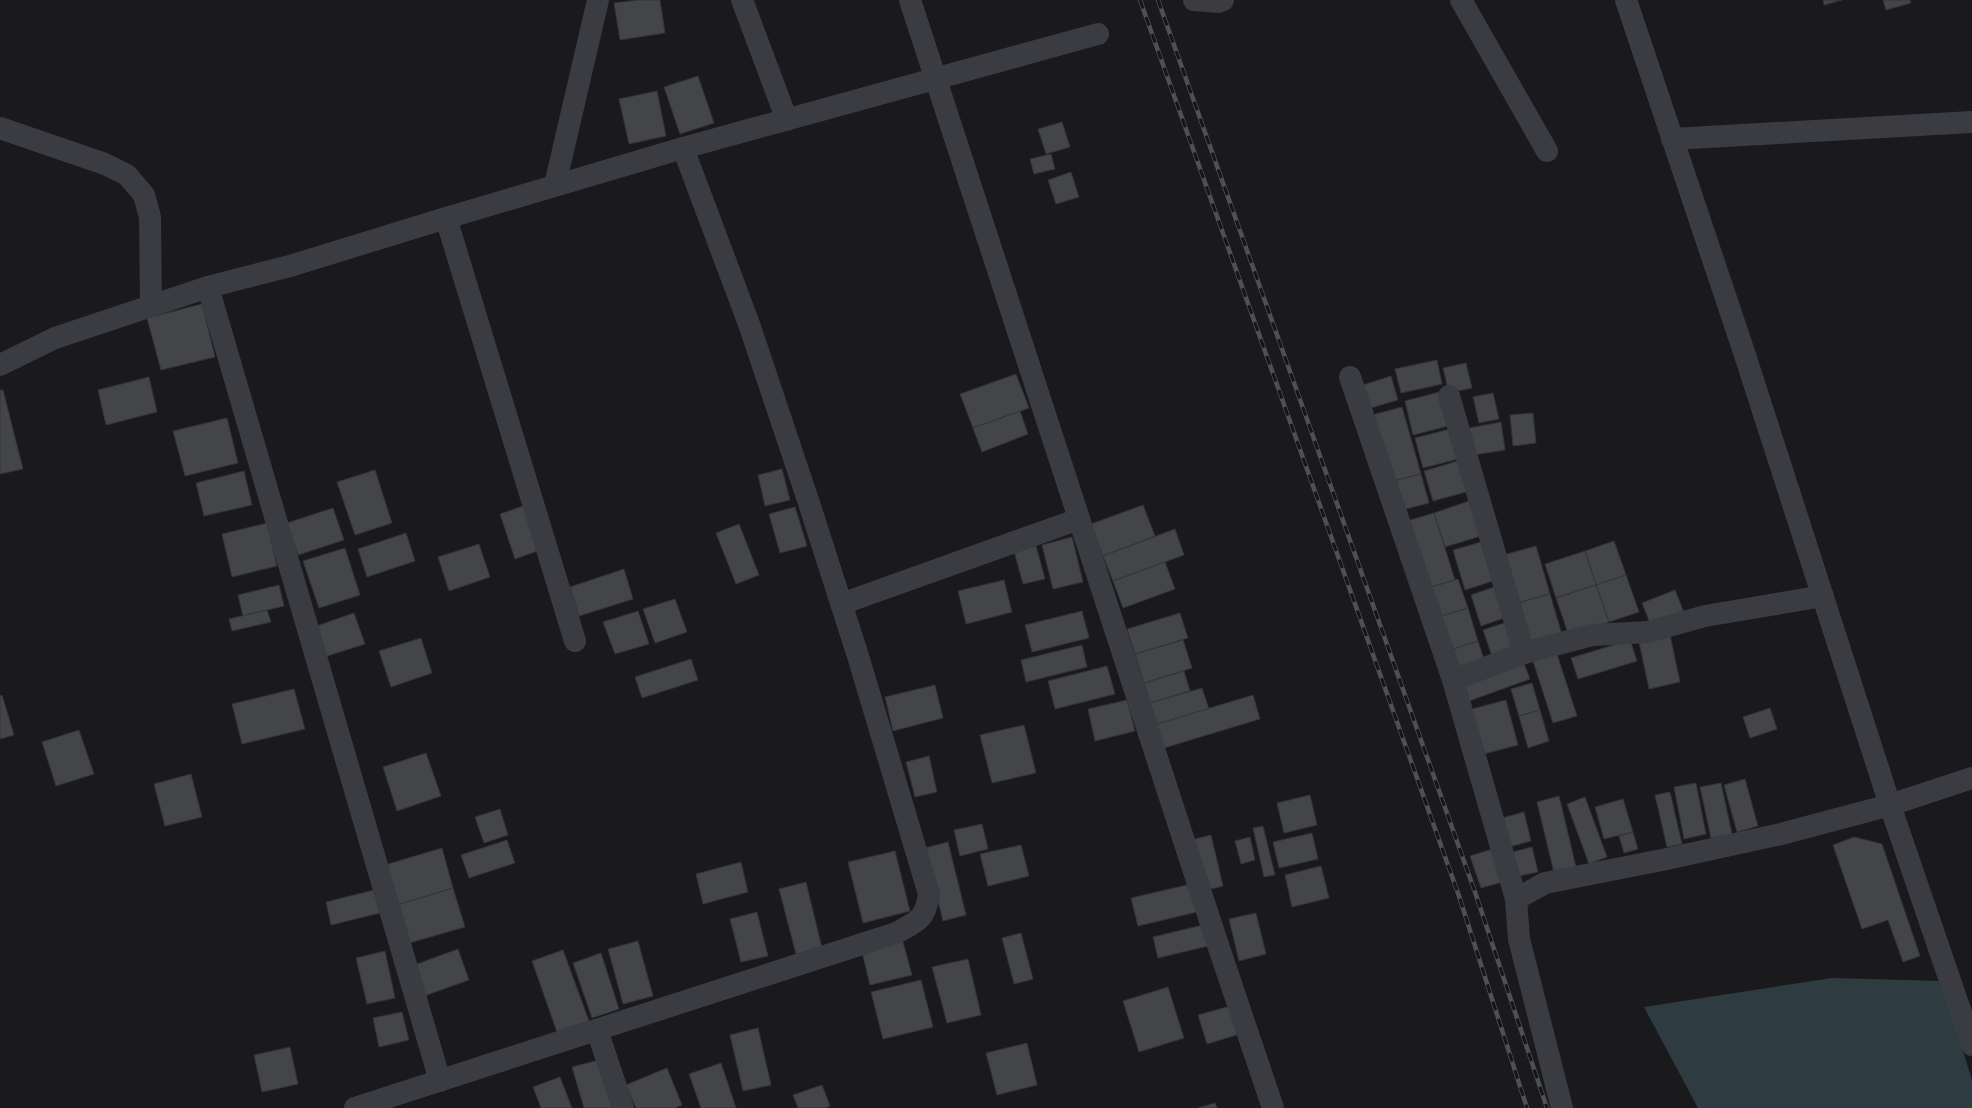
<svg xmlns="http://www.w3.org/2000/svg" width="1972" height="1108" viewBox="0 0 1972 1108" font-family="'PT Sans',sans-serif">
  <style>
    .water { fill: #2e3c42 }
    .building { fill: #444549; stroke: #333439 }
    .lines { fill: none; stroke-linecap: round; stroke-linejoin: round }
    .street { stroke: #3a3c42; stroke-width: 22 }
    .rail-casing { stroke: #4d5157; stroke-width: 4.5 }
    .rail { stroke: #151517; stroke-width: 3; stroke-dasharray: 9; stroke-linecap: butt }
  </style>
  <rect width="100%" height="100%" fill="#1a1a1c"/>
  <path class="water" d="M1832,978l109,3 31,99v28h-274l-54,-101z"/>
  <g class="building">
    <path d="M638,0h22l5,33 -45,7 -6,-37z"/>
    <path d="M1823,0h19l-18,5z"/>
    <path d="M1883,0h27l1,3 -25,7z"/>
    <path d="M698,76l16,47 -34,11 -16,-47z"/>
    <path d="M657,91l9,45 -37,8 -10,-45z"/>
    <path d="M1062,122l8,25 -24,7 -8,-25z"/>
    <path d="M1051,154l4,15 -21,5 -4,-15z"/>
    <path d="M1071,172l8,25 -23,7 -8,-24z"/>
    <path d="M202,304l13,53 -54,13 -14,-52z"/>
    <path d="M1437,360l5,24 -41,9 -6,-24z"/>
    <path d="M1466,363l6,25 -23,5 -6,-25z"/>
    <path d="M1016,374l13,34 -56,20 -13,-34z"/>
    <path d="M1391,376l7,24 -31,9 -7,-23z"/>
    <path d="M149,377l8,35 -51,13 -8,-35z"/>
    <path d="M0,390h3l20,79 -23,5z"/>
    <path d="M1443,391l9,34 -39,10 -8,-34z"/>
    <path d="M1493,393l6,26 -20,4 -6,-26z"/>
    <path d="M1402,407l19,67 -31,8 -18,-67z"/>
    <path d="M1020,411l8,23 -46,18 -9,-24z"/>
    <path d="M1533,413l3,30 -23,3 -3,-31z"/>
    <path d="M227,418l11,45 -53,13 -12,-45z"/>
    <path d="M1501,422l4,28 -32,5 -4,-27z"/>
    <path d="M1450,429l8,30 -35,9 -8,-30z"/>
    <path d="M1461,460l9,31 -37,10 -9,-30z"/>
    <path d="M782,469l8,31 -25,6 -7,-31z"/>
    <path d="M375,470l17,53 -37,12 -18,-53z"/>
    <path d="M244,471l8,34 -48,11 -8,-33z"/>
    <path d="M1421,474l8,29 -31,8 -8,-29z"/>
    <path d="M1472,500l12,35 -39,12 -11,-34z"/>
    <path d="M526,505l14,45 -25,9 -15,-45z"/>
    <path d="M1143,505l12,31 -52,20 -12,-32z"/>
    <path d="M795,507l12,39 -27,7 -11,-39z"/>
    <path d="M333,508l11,32 -46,15 -11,-32z"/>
    <path d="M1434,513l21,67 -30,9 -21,-67z"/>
    <path d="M267,523l10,43 -45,11 -10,-43z"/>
    <path d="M739,524l20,51 -23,9 -20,-51z"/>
    <path d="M1175,529l9,26 -71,26 -10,-25z"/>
    <path d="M406,533l9,28 -48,16 -9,-28z"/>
    <path d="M1072,537l11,45 -30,7 -11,-44z"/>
    <path d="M1488,540l11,39 -34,11 -12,-40z"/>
    <path d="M1614,541l12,34 -30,10 -11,-34z"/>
    <path d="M479,544l11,33 -41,14 -11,-34z"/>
    <path d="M1036,546l9,33 -22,5 -9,-33z"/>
    <path d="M1536,546l14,48 -36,10 -14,-48z"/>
    <path d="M345,548l15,47 -41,13 -16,-47z"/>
    <path d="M1585,551l11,34 -40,13 -11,-34z"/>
    <path d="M1165,562l10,27 -52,19 -10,-27z"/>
    <path d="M624,569l9,30 -54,17 -9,-29z"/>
    <path d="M1626,575l13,37 -30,10 -13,-37z"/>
    <path d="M1458,579l10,29 -33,10 -10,-29z"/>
    <path d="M1004,580l8,32 -46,12 -8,-33z"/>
    <path d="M279,585l5,21 -41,10 -5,-21z"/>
    <path d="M1596,585l13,37 -40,14 -13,-38z"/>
    <path d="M1497,586l10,31 -26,9 -10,-31z"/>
    <path d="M1675,590l10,25 -33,13 -10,-25z"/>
    <path d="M1550,594l13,44 -36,10 -13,-44z"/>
    <path d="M675,599l12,33 -32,11 -12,-34z"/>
    <path d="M1468,608l10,33 -33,11 -10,-34z"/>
    <path d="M267,610l4,12 -39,9 -3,-12z"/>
    <path d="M638,611l11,33 -34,10 -12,-32z"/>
    <path d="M1082,611l7,27 -57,14 -7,-27z"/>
    <path d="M354,613l11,31 -44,14 -10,-30z"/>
    <path d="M1180,613l8,25 -53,16 -8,-25z"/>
    <path d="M1507,622l11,32 -24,8 -11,-32z"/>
    <path d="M1670,635l10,47 -31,7 -10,-47z"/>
    <path d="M421,638l11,35 -41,14 -12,-36z"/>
    <path d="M1183,640l9,28 -48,15 -9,-29z"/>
    <path d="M1630,640l7,21 -59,18 -7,-21z"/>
    <path d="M1478,641l8,25 -33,10 -8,-24z"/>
    <path d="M1082,645l5,22 -61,15 -5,-22z"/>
    <path d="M1555,648l22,68 -24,7 -22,-68z"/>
    <path d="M691,659l7,21 -56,18 -7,-21z"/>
    <path d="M1523,661l7,18 -61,22 -7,-18z"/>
    <path d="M1107,666l8,28 -60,15 -7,-28z"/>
    <path d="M1184,671l6,20 -40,12 -6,-20z"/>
    <path d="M1532,683l8,27 -21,6 -8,-27z"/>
    <path d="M935,685l8,33 -50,13 -8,-34z"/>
    <path d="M1202,688l7,21 -52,15 -7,-21z"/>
    <path d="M294,689l11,40 -63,15 -10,-40z"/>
    <path d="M2,695l12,40 -14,4v-43z"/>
    <path d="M1253,695l7,24 -96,29 -7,-24z"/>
    <path d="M1127,700l8,31 -40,10 -7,-32z"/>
    <path d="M1506,700l12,45 -38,10 -12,-45z"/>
    <path d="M1770,708l7,21 -27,9 -7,-21z"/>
    <path d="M1540,710l9,31 -21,7 -9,-32z"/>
    <path d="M1024,725l12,48 -44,10 -12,-48z"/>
    <path d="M79,730l15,44 -38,12 -14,-44z"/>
    <path d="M426,753l15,43 -44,15 -14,-44z"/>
    <path d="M929,756l8,36 -22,5 -9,-35z"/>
    <path d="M191,774l11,43 -37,9 -11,-42z"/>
    <path d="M1745,779l13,47 -21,6 -13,-47z"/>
    <path d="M1696,783l10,51 -22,5 -10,-52z"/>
    <path d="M1721,783l11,51 -21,4 -11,-51z"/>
    <path d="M1670,792l12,52 -15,3 -12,-52z"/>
    <path d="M1310,795l7,30 -33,8 -7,-30z"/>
    <path d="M1559,796l17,71 -22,6 -17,-71z"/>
    <path d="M1585,797l22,60 -18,7 -22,-60z"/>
    <path d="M1623,799l10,33 -29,7 -9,-32z"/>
    <path d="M500,809l8,26 -24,8 -9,-26z"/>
    <path d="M1524,812l7,29 -22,6 -7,-29z"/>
    <path d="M982,824l6,25 -28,7 -6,-26z"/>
    <path d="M1263,826l12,49 -11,2 -11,-49z"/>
    <path d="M1633,832l5,17 -14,4 -5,-17z"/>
    <path d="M1312,833l6,26 -39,9 -6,-26z"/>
    <path d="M1211,835l12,51 -20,5 -12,-51z"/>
    <path d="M1250,837l5,23 -14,4 -6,-23z"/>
    <path d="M1854,837l28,7 38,112 -17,6 -15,-42 -26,9 -29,-84z"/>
    <path d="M507,840l8,23 -46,15 -8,-23z"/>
    <path d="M948,842l18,73 -23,6 -18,-73z"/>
    <path d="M1021,845l8,31 -41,10 -8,-32z"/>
    <path d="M1532,847l6,25 -24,5 -5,-24z"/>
    <path d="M442,848l11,40 -56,17 -12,-40z"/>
    <path d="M1496,848l10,33 -25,7 -11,-32z"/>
    <path d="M895,851l15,60 -47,12 -15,-61z"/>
    <path d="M741,862l7,30 -45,12 -7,-30z"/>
    <path d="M1321,866l8,32 -37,9 -7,-32z"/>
    <path d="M806,882l16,66 -26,6 -17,-65z"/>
    <path d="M1191,884l6,28 -59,14 -7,-28z"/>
    <path d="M453,888l12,39 -56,16 -12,-38z"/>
    <path d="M374,890l6,23 -49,12 -5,-23z"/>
    <path d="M757,912l11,44 -27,6 -11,-43z"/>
    <path d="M1256,913l10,41 -27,7 -10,-42z"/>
    <path d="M1207,924l5,21 -54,13 -5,-21z"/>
    <path d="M1021,933l12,46 -19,5 -12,-46z"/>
    <path d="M638,941l15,55 -30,8 -15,-55z"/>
    <path d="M903,942l9,33 -42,10 -8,-33z"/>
    <path d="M458,949l11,31 -48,17 -12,-30z"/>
    <path d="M563,950l26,71 -32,11 -25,-71z"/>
    <path d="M385,951l10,47 -28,6 -11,-46z"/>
    <path d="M601,953l18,56 -27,9 -19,-55z"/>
    <path d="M968,959l13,56 -34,8 -15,-56z"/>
    <path d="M921,980l12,47 -50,12 -12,-47z"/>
    <path d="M1168,987l16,51 -45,14 -16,-51z"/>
    <path d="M1234,1005l9,28 -36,11 -9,-29z"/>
    <path d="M402,1012l7,28 -30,7 -6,-29z"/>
    <path d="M758,1028l13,57 -28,6 -13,-56z"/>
    <path d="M1027,1043l10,42 -40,10 -11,-42z"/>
    <path d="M290,1047l8,37 -36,8 -8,-37z"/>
    <path d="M599,1060l14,48h-29l-12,-41z"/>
    <path d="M721,1063l15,45h-35l-12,-34z"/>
    <path d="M667,1068l15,37 -7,3h-39l-10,-23z"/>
    <path d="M560,1077l12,31h-31l-8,-21z"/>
    <path d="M822,1085l8,21 -5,2h-27l-5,-13z"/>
    <path d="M1215,1103l2,5h-19z"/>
  </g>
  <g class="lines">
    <g class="street">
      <path d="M742,0l45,120"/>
      <path d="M910,0l307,942 56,166"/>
      <path d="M1194,0l25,2 4,-2"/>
      <path d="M1461,0l86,151"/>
      <path d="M1626,0l118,352 146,453 82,240"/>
      <path d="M0,128l105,36 22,11 17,20 6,22 1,89"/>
      <path d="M1672,139l300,-17"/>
      <path d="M555,185l43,-185"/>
      <path d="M446,218l129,423"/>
      <path d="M208,287l232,794"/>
      <path d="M0,365l55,-27 153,-51 82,-21 156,-48 237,-70 415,-114"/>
      <path d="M1350,377l103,303 63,219"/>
      <path d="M1449,396l75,257"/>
      <path d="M841,604l238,-85"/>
      <path d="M1453,680l71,-27 68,-18 56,-3 57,-16 118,-20"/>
      <path d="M597,1030l26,78"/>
      <path d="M355,1108l541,-175c22,-12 29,-13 33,-39l-71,-238 -50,-156 -59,-176 -66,-176"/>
      <path d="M1562,1108l-43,-169 -3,-40 29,-16 117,-23 119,-26 109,-29 82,-27"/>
    </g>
    <g class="rail-casing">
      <g id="rail">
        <path d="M1140,0l319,896 68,212"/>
        <path d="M1158,0l317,892 72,216"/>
      </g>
    </g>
    <use href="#rail" class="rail"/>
  </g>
</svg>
